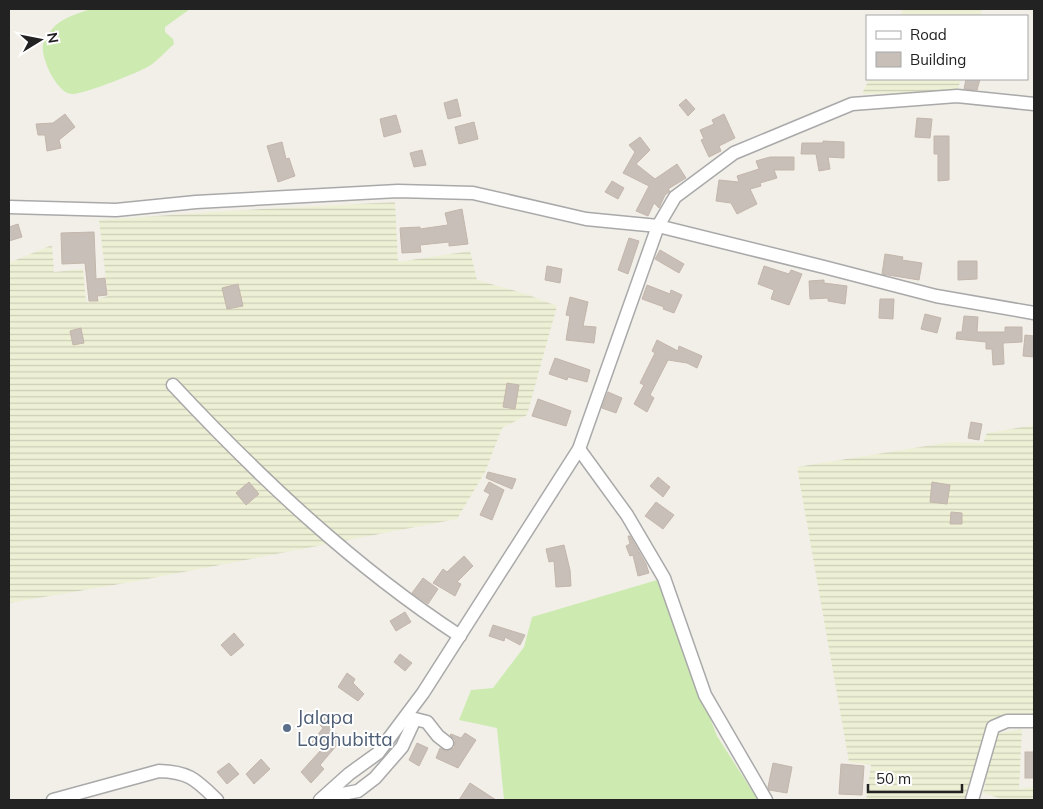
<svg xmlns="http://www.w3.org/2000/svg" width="1043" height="809" viewBox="0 0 1043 809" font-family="Mulish,sans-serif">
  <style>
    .farmland { fill: url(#farmland-rules) }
    .grass { fill: #cdebb0 }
    .building { fill: #c7bfb8; stroke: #c4b6ab }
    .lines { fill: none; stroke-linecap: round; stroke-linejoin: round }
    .minor-casing { stroke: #a9a9a9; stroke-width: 15 }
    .minor { stroke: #fff; stroke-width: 12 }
    .service-dot { fill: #5c6f8a; stroke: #fff; stroke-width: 2 }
    .labels { text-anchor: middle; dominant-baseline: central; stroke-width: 4; stroke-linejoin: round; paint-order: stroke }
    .service-label { font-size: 19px; fill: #4e5e75; stroke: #fff; text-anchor: start }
  </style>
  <defs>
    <pattern id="farmland-rules" width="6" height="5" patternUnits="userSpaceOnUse" patternTransform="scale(1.25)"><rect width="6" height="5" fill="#eef0d5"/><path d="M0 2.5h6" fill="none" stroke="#ccceb7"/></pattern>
  </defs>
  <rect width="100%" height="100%" fill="#f2efe9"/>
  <g class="farmland">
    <path d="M903,9h79l-2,7h-80z"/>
    <path d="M869,79h92l-4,13 -95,2z"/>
    <path d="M395,202l3,60 72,-11 7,29 49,14 31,12 -30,109 -25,13 -17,44 -28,47 -320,62 -128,22v-344l2,3 41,-17 2,27 29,-3 3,33 22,-6 -9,-76 128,-9z"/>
    <path d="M1034,425v290h-20l-25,6 -22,79h-101l5,-35 -22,-3 -52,-295 154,-25 32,1 4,-10z"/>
    <path d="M1022,729l-3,60 15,-2v13h-35v-2l-16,-5 12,-59z"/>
  </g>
  <g class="grass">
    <path d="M91,9h99l-25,18v5l8,7 1,5c-8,7 -15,15 -23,21 -8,6 -69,30 -79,29 -15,0 -32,-37 -29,-50 1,-4 7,-13 10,-16 8,-10 26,-15 38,-19z"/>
    <path d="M657,580l60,156 41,64h-254l-7,-72 -38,-8 12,-30 22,-2 31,-41 8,-30z"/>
  </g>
  <g class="building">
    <path d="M966,79h14l-3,11 -13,-1z"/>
    <path d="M457,99l4,17 -13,3 -4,-16z"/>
    <path d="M686,99l9,10 -7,7 -9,-11z"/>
    <path d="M65,114l10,13 -16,13 2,8 -14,3 -2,-16h-7l-2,-11 17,-1z"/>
    <path d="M724,114l11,24 -16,8 2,5 -12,6 -8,-17 3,-1 -4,-9 14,-6 -2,-4z"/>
    <path d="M396,115l5,17 -17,5 -4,-18z"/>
    <path d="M917,118l15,1 -2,19 -15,-1z"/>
    <path d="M474,122l4,17 -19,5 -4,-17z"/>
    <path d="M934,136h15v44l-11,1v-27h-4z"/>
    <path d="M640,137l10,13 -14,14 19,15 22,-15 9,14 -18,11 2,2 -5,4 -6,13 -5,-5 -6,13 -12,-5 13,-25 -26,-13 12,-21 -6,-7z"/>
    <path d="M823,141l21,1v16l-16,-1 2,12 -11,2 -3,-17h-15l1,-11h21z"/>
    <path d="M282,142l4,17 3,-1 6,18 -17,6 -11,-36z"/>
    <path d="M422,150l4,15 -12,2 -4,-14z"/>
    <path d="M770,157h24v13h-20l3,8 -17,5 1,3 -11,3 7,15 -20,10 -6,-11 -15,-2 3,-21 20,2 -2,-6 22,-7 -3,-8z"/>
    <path d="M612,181l12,7 -6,11 -13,-7z"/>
    <path d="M462,209l6,35 -19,2v-4l-29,3 1,7 -19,1 -2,-25 20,-1v2l28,-4 -3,-12z"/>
    <path d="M18,224l4,13 -13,4v-14z"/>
    <path d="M94,232l2,47 9,-1 2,17 -10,1 1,5h-9l-4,-38 -23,1 -1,-31z"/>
    <path d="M629,238l10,3 -11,33 -10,-4z"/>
    <path d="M660,250l24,14 -5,9 -24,-14z"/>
    <path d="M885,254l18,3 -1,3 20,3 -3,17 -37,-6z"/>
    <path d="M958,261h19v18l-19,1z"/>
    <path d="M547,266l15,3 -2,14 -15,-3z"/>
    <path d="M764,266l25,8 2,-4 11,4 -13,31 -18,-6 3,-9 -16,-6z"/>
    <path d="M824,280v3l23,3 -2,18 -17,-3v-3l-18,1 -1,-18z"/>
    <path d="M238,284l5,22 -16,3 -5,-21z"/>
    <path d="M647,285l23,9 1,-4 11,5 -8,18 -11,-4 1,-2 -22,-8z"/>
    <path d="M570,297l18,5 -5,24 13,1 -2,16 -28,-3 4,-24 -4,-1z"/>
    <path d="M880,299h14l-1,20 -14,-1z"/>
    <path d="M925,314l16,4 -4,15 -16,-4z"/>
    <path d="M964,316l14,1 -1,15h28v-5h17v15l-19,1 1,21 -11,1 -1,-16h-6v-7l-30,-3 1,-7h5z"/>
    <path d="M81,328l3,15 -11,2 -3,-14z"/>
    <path d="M1025,335l9,1v21l-11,-1z"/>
    <path d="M657,340l21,11 1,-5 23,10 -5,12 -10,-5 -19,-3 -18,35 4,3 -7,14 -13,-8 10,-19 -4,-2 15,-30 -3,-2z"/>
    <path d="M555,358l35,12 -3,12 -19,-5 -1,3 -18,-6z"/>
    <path d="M507,383l12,2 -4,24 -12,-2z"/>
    <path d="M608,392l14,6 -6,15 -14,-5z"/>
    <path d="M538,399l33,12 -5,15 -34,-10z"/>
    <path d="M971,422l11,2 -3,16 -11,-2z"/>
    <path d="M488,472l28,7 -4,10 -26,-11z"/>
    <path d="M658,477l12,10 -7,10 -13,-11z"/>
    <path d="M249,482l10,12 -13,11 -10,-12z"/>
    <path d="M489,482l15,8 -12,30 -12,-5 10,-21 -6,-3z"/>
    <path d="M932,482l18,3 -3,19 -17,-2z"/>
    <path d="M656,502l18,13 -11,14 -18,-13z"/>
    <path d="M951,512l11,1v11h-12z"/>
    <path d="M628,536h2l16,28 3,9 -11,3 -5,-21 -3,1 -4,-10 4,-2z"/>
    <path d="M564,545l6,25 1,16 -15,1 -2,-26 -5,1 -3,-13z"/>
    <path d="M464,556l9,10 -16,16 4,2 -6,12 -22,-13 10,-14 4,3z"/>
    <path d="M423,578l15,11 -10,15 -16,-11z"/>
    <path d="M405,612l6,10 -15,9 -6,-10z"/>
    <path d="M493,625l32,10 -5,10 -15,-8 -1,4 -15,-5z"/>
    <path d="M234,633l10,12 -13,11 -10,-11z"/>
    <path d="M400,654l12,9 -7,8 -11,-9z"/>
    <path d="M347,673l8,6 -2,4 11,11 -6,7 -20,-14z"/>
    <path d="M326,712l11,9 -6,8 11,10 -22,26 4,4 -13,14 -10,-11 20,-22 -9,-8 11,-14 -7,-7z"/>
    <path d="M465,733l11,7 -18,28 -22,-10 4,-10 6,3 8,-3 1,-8 -5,-5 1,-1 10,4z"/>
    <path d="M417,743l11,5 -9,18 -10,-6z"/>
    <rect x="1025" y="752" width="9" height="26"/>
    <path d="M261,759l9,10 -16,15 -8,-10z"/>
    <path d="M229,763l10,11 -12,10 -10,-12z"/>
    <path d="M773,763l19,4 -5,26 -18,-3 -1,-3z"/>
    <path d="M841,764l23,2 -2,29 -23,-1z"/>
    <path d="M470,783l26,17h-37z"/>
  </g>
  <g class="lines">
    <g class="minor-casing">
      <g id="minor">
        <path d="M9,207l107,3 80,-8 202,-11 75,2 113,26 72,7 166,41 112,29 98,17"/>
        <path d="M173,385c87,93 180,181 287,251"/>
        <path d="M579,449l48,66 37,63 41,117 61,105"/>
        <path d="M53,800l106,-29c31,1 37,9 58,29"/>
        <path d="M320,800l29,-26 29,-21 45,-60 156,-244 79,-223 17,-29 59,-44 118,-49 105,-8 77,8"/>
        <path d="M334,800l8,-6 16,-3 17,-13 27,-31 13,-28 12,3 11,14 9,7"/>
        <path d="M972,800l21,-73 14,-6h27"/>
      </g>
    </g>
    <use href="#minor" class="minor"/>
  </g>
  <circle class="service-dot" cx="287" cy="728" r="5"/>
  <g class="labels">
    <g class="service-label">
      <text x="297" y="717">Jalapa<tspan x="297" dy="22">Laghubitta</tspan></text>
    </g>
  </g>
  <rect width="1043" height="809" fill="none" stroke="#222222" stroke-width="20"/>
  <rect x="866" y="15" width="162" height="65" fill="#ffffff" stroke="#a7a7a7"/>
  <rect x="876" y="31" width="25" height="8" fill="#ffffff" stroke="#a7a7a7"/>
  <text x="910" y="40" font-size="15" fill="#222222">Road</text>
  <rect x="876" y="52" width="25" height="15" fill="#c7bfb8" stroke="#a7a7a7"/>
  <text x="910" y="65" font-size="15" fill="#222222">Building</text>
  <g transform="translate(40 40) rotate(80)" stroke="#ffffff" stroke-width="4" paint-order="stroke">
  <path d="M0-4L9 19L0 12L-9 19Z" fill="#222222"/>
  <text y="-8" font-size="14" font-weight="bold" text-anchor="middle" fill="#222222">N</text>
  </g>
  <path d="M868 784v8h94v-8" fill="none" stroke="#222222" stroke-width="2.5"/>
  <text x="876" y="784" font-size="15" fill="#222222" stroke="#ffffff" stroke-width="4" paint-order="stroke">50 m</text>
</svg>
